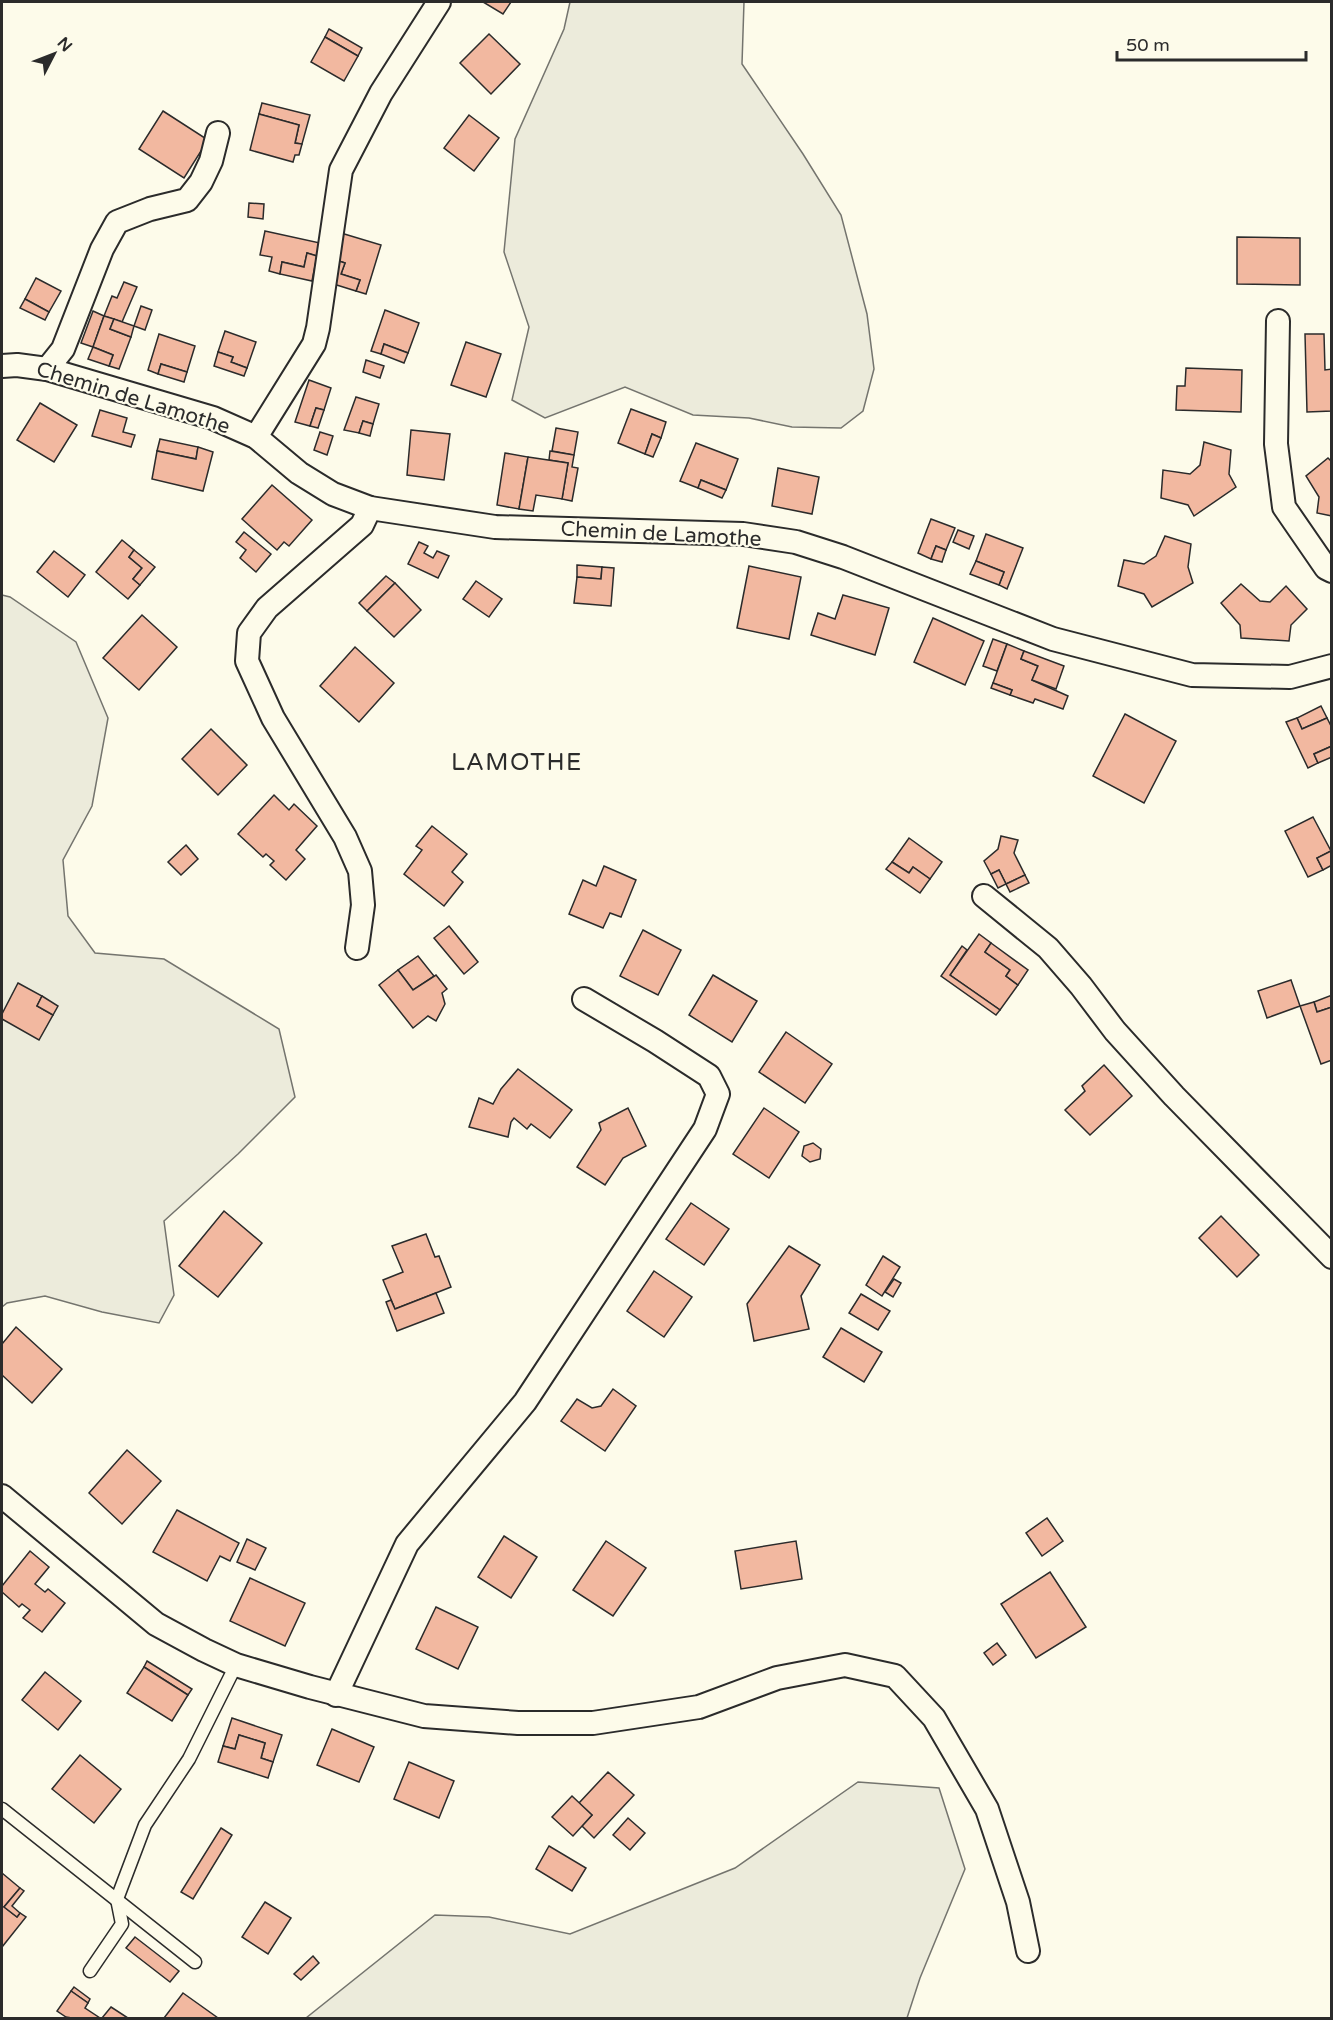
<svg xmlns="http://www.w3.org/2000/svg" width="1333" height="2020" viewBox="0 0 1333 2020" font-family="'Varela Round',sans-serif">
  <style>
    .green { fill: #ecebdb; stroke: #74746e; stroke-width: 1.5 }
    .building { fill: #f2b8a0; stroke: #2b2b2b; stroke-width: 1.5 }
    .lines { fill: none; stroke-linecap: round; stroke-linejoin: round }
    .service-casing { stroke: #2b2b2b; stroke-width: 15 }
    .minor-casing { stroke: #2b2b2b; stroke-width: 26 }
    .service { stroke: #fdfbea; stroke-width: 12 }
    .minor { stroke: #fdfbea; stroke-width: 22 }
    .labels { text-anchor: middle; dominant-baseline: central; stroke-width: 4.5; stroke-linejoin: round; paint-order: stroke }
    .street-label { font-size: 21px; fill: #2b2b2b; stroke: #fdfbea }
    .quarter-label { font-size: 24px; letter-spacing: 1.5px; fill: #2b2b2b; stroke: #fdfbea }
  </style>
  <rect width="100%" height="100%" fill="#fdfbea"/>
  <g class="green">
    <path d="M570,2h174l-2,62 61,90 38,61 26,99 7,55 -11,42 -22,17 -49,-1 -43,-9 -56,-3 -68,-28 -80,31 -33,-18 17,-73 -25,-75 11,-113 49,-110z"/>
    <path d="M2,595l8,2 66,45 32,76 -16,88 -29,54 5,56 27,37 69,6 115,70 16,68 -57,57 -74,67 10,74 -15,28 -57,-11 -57,-16 -38,7 -5,4z"/>
    <path d="M858,1782l81,6 26,81 -45,109 -13,40h-601l129,-103 54,2 81,17 165,-66z"/>
  </g>
  <g class="building">
    <path d="M483,2h28l-8,12z"/>
    <path d="M329,29l33,19 -4,8 -33,-19z"/>
    <path d="M489,34l31,30 -29,30 -31,-31z"/>
    <path d="M325,37l33,19 -14,25 -33,-19z"/>
    <path d="M262,103l48,12 -8,29 -7,-1 4,-18 -40,-11z"/>
    <path d="M163,111l45,29 -24,38 -45,-29z"/>
    <path d="M259,114l40,11 -4,18 7,1 -3,11h-4l-2,7 -43,-12z"/>
    <path d="M469,115l30,23 -25,33 -30,-23z"/>
    <path d="M249,203l15,1 -1,15 -15,-2z"/>
    <path d="M265,231l55,12 -3,13 -10,-3 -3,14 -22,-5 -2,12 -11,-3 3,-14 -12,-2z"/>
    <path d="M341,233l40,12 -15,49 -10,-3 4,-11 -19,-6 4,-11 -12,-4z"/>
    <path d="M1237,237l63,1v47l-63,-1z"/>
    <path d="M307,253l10,3 -5,25 -32,-7 2,-12 22,5z"/>
    <path d="M333,259l12,4 -4,11 19,6 -4,11 -29,-9z"/>
    <path d="M36,278l25,13 -12,21 -24,-13z"/>
    <path d="M124,282l13,5 -15,35 -18,-6 8,-20 5,2z"/>
    <path d="M25,299l24,13 -4,8 -25,-12z"/>
    <path d="M141,306l11,4 -7,20 -11,-4z"/>
    <path d="M385,310l34,13 -11,30 -24,-9 -3,10 -10,-3z"/>
    <path d="M93,311l11,5 -11,31 -12,-4z"/>
    <path d="M104,316l10,3 -4,10 21,8 -12,32 -10,-3 4,-11 -20,-8z"/>
    <path d="M114,319l20,7 -3,11 -21,-8z"/>
    <path d="M225,331l31,11 -9,26 -16,-6 2,-5 -15,-5z"/>
    <path d="M159,334l36,12 -8,26 -26,-8 -3,10 -10,-4z"/>
    <path d="M1305,334h19l1,36 7,-1v42l-25,1z"/>
    <path d="M466,342l35,12 -15,43 -35,-12z"/>
    <path d="M384,344l24,9 -4,10 -23,-9z"/>
    <path d="M93,347l20,8 -4,11 -21,-7z"/>
    <path d="M218,352l15,5 -2,5 16,6 -3,8 -30,-10z"/>
    <path d="M366,360l18,6 -4,12 -17,-6z"/>
    <path d="M161,364l26,8 -3,10 -26,-8z"/>
    <path d="M1186,368l56,2 -1,42 -65,-2 1,-24h8z"/>
    <path d="M309,380l22,8 -7,22 -8,-2 -6,18 -15,-4z"/>
    <path d="M356,397l23,7 -6,20 -10,-3 -4,12 -15,-3z"/>
    <path d="M40,403l37,22 -23,37 -37,-22z"/>
    <path d="M316,408l8,2 -6,18 -8,-2z"/>
    <path d="M631,409l35,13 -5,16 -9,-4 -7,20 -27,-11z"/>
    <path d="M100,410l27,8 -4,14 12,3 -4,12 -39,-11z"/>
    <path d="M363,421l10,3 -3,12 -11,-3z"/>
    <path d="M556,428l22,4 -4,23 -22,-4z"/>
    <path d="M411,430l39,4 -6,46 -37,-5z"/>
    <path d="M320,432l13,4 -6,19 -13,-5z"/>
    <path d="M652,434l9,4 -8,19 -8,-3z"/>
    <path d="M160,439l38,8 -2,12 -39,-8z"/>
    <path d="M1204,442l27,8 -2,24 7,13 -42,29 -6,-11 -27,-7 2,-28 27,4 10,-9z"/>
    <path d="M696,443l42,16 -12,31 -25,-10 -3,8 -18,-7z"/>
    <path d="M198,447l15,5 -10,39 -51,-12 5,-28 39,8z"/>
    <path d="M550,451l24,4 -2,12 6,1 -6,33 -10,-2 6,-36 -19,-3z"/>
    <path d="M505,453l23,4 -9,52 -22,-4z"/>
    <path d="M528,457l40,6 -6,36 -26,-4 -3,16 -14,-2z"/>
    <path d="M1328,458l4,4v54l-15,-3 2,-16 -13,-21z"/>
    <path d="M778,468l41,9 -7,37 -40,-8z"/>
    <path d="M701,480l25,10 -4,8 -24,-10z"/>
    <path d="M272,485l40,35 -23,26 -5,-4 -7,8 -35,-31z"/>
    <path d="M931,519l24,9 -9,22 -10,-4 -5,13 -13,-6z"/>
    <path d="M958,530l16,6 -5,13 -16,-7z"/>
    <path d="M244,532l27,22 -15,18 -16,-14 6,-8 -10,-8z"/>
    <path d="M986,534l37,14 -16,41 -8,-4 5,-13 -28,-11z"/>
    <path d="M1165,536l26,8 -3,23 5,16 -41,24 -8,-13 -26,-8 6,-26 20,4 12,-8z"/>
    <path d="M122,540l12,10 -5,7 13,11 -9,11 7,6 -12,14 -32,-27z"/>
    <path d="M419,542l9,4 -4,7 9,5 4,-7 12,5 -11,22 -30,-14z"/>
    <path d="M936,546l10,4 -4,12 -11,-3z"/>
    <path d="M134,550l21,17 -15,18 -7,-6 9,-11 -13,-11z"/>
    <path d="M54,551l31,24 -17,22 -31,-25z"/>
    <path d="M976,561l28,11 -5,13 -29,-11z"/>
    <path d="M577,565l25,2 -1,12 -24,-2z"/>
    <path d="M749,566l52,11 -12,62 -52,-11z"/>
    <path d="M602,567l12,1 -3,38 -37,-3 3,-26 24,2z"/>
    <path d="M386,576l9,7 -28,28 -8,-8z"/>
    <path d="M476,581l26,18 -13,18 -26,-18z"/>
    <path d="M395,583l26,27 -27,27 -27,-26z"/>
    <path d="M1241,584l19,17 10,1 16,-16 21,23 -16,16 -2,16 -48,-3 -1,-13 -19,-22z"/>
    <path d="M843,595l46,13 -14,47 -64,-20 7,-22 17,6z"/>
    <path d="M142,615l35,32 -38,43 -36,-32z"/>
    <path d="M933,618l51,23 -19,44 -51,-23z"/>
    <path d="M993,639l14,5 -10,27 -14,-5z"/>
    <path d="M1007,644l17,7 -3,8 17,7 -6,14 36,16 -5,13 -28,-10 -2,4 -23,-8 2,-5 -19,-7z"/>
    <path d="M355,647l39,36 -35,39 -39,-36z"/>
    <path d="M1024,651l40,15 -8,23 -24,-9 6,-14 -17,-7z"/>
    <path d="M993,683l19,7 -2,5 -19,-7z"/>
    <path d="M1321,706l6,12 -25,11 -5,-11z"/>
    <path d="M1125,714l51,27 -32,62 -51,-27z"/>
    <path d="M1297,718l5,11 25,-11 5,10v18l-18,8 4,9 -10,5 -22,-46z"/>
    <path d="M211,729l36,36 -29,30 -36,-36z"/>
    <path d="M1332,746v11l-14,6 -4,-9z"/>
    <path d="M274,795l15,15 5,-6 23,22 -21,24 9,9 -19,21 -16,-15 4,-4 -8,-7 -3,3 -25,-23z"/>
    <path d="M1313,817l18,34 -14,7 6,12 -15,7 -23,-46z"/>
    <path d="M432,826l35,28 -15,18 11,10 -19,24 -40,-32 18,-24 -6,-4z"/>
    <path d="M1001,836l17,4 -4,13 11,22 -19,9 -7,-14 -8,4 -7,-13 14,-12z"/>
    <path d="M909,838l33,24 -12,17 -17,-12 -4,6 -17,-11z"/>
    <path d="M186,845l12,14 -17,16 -13,-13z"/>
    <path d="M1331,851l1,14 -9,5 -6,-12z"/>
    <path d="M892,862l17,11 4,-6 17,12 -10,14 -34,-24z"/>
    <path d="M604,866l32,14 -15,37 -11,-4 -7,15 -34,-14 14,-34 13,6z"/>
    <path d="M999,870l7,14 -8,4 -7,-14z"/>
    <path d="M1025,875l4,8 -19,9 -4,-8z"/>
    <path d="M449,926l29,36 -14,12 -30,-36z"/>
    <path d="M643,930l38,20 -23,45 -38,-19z"/>
    <path d="M979,934l12,9 -6,9 25,18 -4,6 12,9 -18,25 -50,-35z"/>
    <path d="M991,943l37,27 -10,15 -12,-9 4,-6 -25,-18z"/>
    <path d="M962,946l5,4 -17,25 50,35 -4,5 -55,-39z"/>
    <path d="M418,956l16,20 -21,14 -15,-20z"/>
    <path d="M398,970l15,20 23,-15 11,14 -5,4 3,11 -9,17 -8,-5 -15,12 -34,-43z"/>
    <path d="M713,975l44,26 -25,41 -43,-27z"/>
    <path d="M1291,980l9,26 -33,12 -9,-27z"/>
    <path d="M18,983l24,13 -5,10 16,9 -14,25 -37,-21v-5z"/>
    <path d="M1332,995v12l-15,5 -3,-10z"/>
    <path d="M42,996l16,10 -5,9 -16,-9z"/>
    <path d="M1314,1002l3,10 15,-5v53l-11,4 -21,-58z"/>
    <path d="M786,1032l46,32 -27,39 -46,-31z"/>
    <path d="M1104,1065l28,31 -42,39 -25,-25 20,-19 -3,-5z"/>
    <path d="M518,1069l54,41 -22,28 -19,-14 -4,5 -13,-11 -3,4 -3,15 -39,-10 10,-29 14,6 8,-15z"/>
    <path d="M628,1108l18,38 -23,12 -18,27 -28,-18 24,-37 -2,-7z"/>
    <path d="M764,1108l35,24 -30,46 -36,-24z"/>
    <path d="M813,1143l8,6 -1,10 -10,3 -8,-6 2,-10z"/>
    <path d="M691,1203l38,26 -25,36 -38,-26z"/>
    <path d="M224,1211l38,32 -44,54 -39,-31z"/>
    <path d="M1221,1216l38,39 -22,22 -38,-39z"/>
    <path d="M426,1234l9,23 4,-1 12,31 -56,22 -12,-29 20,-8 -11,-26z"/>
    <path d="M789,1246l31,19 -19,31 8,33 -55,12 -7,-37z"/>
    <path d="M883,1256l17,11 -18,29 -16,-11z"/>
    <path d="M654,1271l38,26 -28,40 -37,-26z"/>
    <path d="M894,1279l7,4 -8,14 -8,-5z"/>
    <path d="M436,1293l8,20 -47,18 -11,-29 5,-2 4,9z"/>
    <path d="M861,1294l29,17 -12,19 -29,-17z"/>
    <path d="M16,1327l46,42 -30,34 -30,-28v-31z"/>
    <path d="M841,1328l41,24 -18,30 -41,-25z"/>
    <path d="M613,1389l23,17 -31,45 -44,-30 16,-22 15,9 9,-2z"/>
    <path d="M127,1450l34,31 -39,43 -33,-31z"/>
    <path d="M177,1510l62,33 -9,18 -10,-5 -13,25 -54,-29z"/>
    <path d="M1047,1518l16,23 -21,15 -16,-23z"/>
    <path d="M504,1536l33,21 -26,41 -33,-21z"/>
    <path d="M247,1539l19,9 -11,22 -18,-8z"/>
    <path d="M606,1541l40,27 -33,48 -40,-26z"/>
    <path d="M796,1541l6,38 -61,10 -6,-38z"/>
    <path d="M30,1551l19,16 -14,17 10,8 3,-3 17,14 -23,29 -19,-14 7,-8 -8,-6 -3,3 -17,-15v-6z"/>
    <path d="M1050,1572l36,55 -50,31 -35,-54z"/>
    <path d="M250,1578l55,25 -20,43 -55,-25z"/>
    <path d="M436,1607l42,20 -20,42 -42,-20z"/>
    <path d="M997,1643l9,12 -13,10 -9,-12z"/>
    <path d="M147,1661l45,28 -4,6 -44,-28z"/>
    <path d="M144,1667l44,28 -16,26 -45,-28z"/>
    <path d="M45,1672l36,29 -23,29 -36,-30z"/>
    <path d="M232,1718l50,17 -9,27 -12,-4 4,-15 -26,-8 -4,14 -12,-3z"/>
    <path d="M332,1729l42,18 -15,35 -42,-17z"/>
    <path d="M239,1735l26,8 -4,15 12,4 -5,16 -50,-16 5,-16 12,3z"/>
    <path d="M80,1755l41,34 -27,34 -42,-34z"/>
    <path d="M409,1762l45,19 -15,37 -45,-19z"/>
    <path d="M608,1772l26,23 -40,43 -12,-12 10,-11 -13,-12z"/>
    <path d="M572,1796l20,19 -19,21 -21,-19z"/>
    <path d="M628,1818l17,15 -15,17 -17,-15z"/>
    <path d="M221,1828l11,7 -39,64 -12,-7z"/>
    <path d="M549,1846l37,22 -14,23 -36,-22z"/>
    <path d="M2,1873l18,15 -16,19 13,10 3,-4 6,4 -24,30z"/>
    <path d="M20,1888l4,3 -12,15 8,7 -3,4 -13,-10z"/>
    <path d="M265,1902l26,16 -23,36 -26,-17z"/>
    <path d="M135,1937l44,34 -9,11 -44,-34z"/>
    <path d="M313,1956l6,7 -18,17 -7,-6z"/>
    <path d="M74,1987l16,12 -2,4 -17,-12z"/>
    <path d="M71,1991l17,12 -3,5 15,10h-28l-6,-1 -9,-6z"/>
    <path d="M183,1993l35,25h-54z"/>
    <path d="M111,2007l17,11h-26z"/>
  </g>
  <g class="lines">
    <g class="service-casing">
      <g id="service">
        <path d="M2,1809l193,153"/>
        <path d="M90,1971l32,-47 -5,-25 28,-74 44,-66 47,-94"/>
      </g>
    </g>
    <g class="minor-casing">
      <g id="minor">
        <path d="M1278,321l-2,123 8,63 42,61 6,3"/>
        <path d="M2,366l15,-1 30,4 166,49 43,19 43,36 34,21 37,14 125,19 248,7 53,8 47,15 210,82 139,36 98,2 42,-11"/>
        <path d="M47,369l16,-20 39,-100 15,-27 33,-13 37,-9 14,-18 10,-21 7,-28"/>
        <path d="M256,437l58,-93 4,-16 23,-158 40,-77 58,-91"/>
        <path d="M984,896l64,52 33,38 34,45 59,65 158,161"/>
        <path d="M357,948l6,-43 -3,-34 -15,-34 -72,-119 -26,-57 2,-28 18,-25 95,-83 8,-17"/>
        <path d="M2,1496l154,128 48,26 32,15 74,22 114,29 94,7h75l106,-16 78,-29 68,-13 50,11 39,42 53,91 31,93 10,49"/>
        <path d="M336,1695l71,-151 118,-142 180,-273 13,-35 -9,-18 -54,-35 -71,-42"/>
      </g>
    </g>
    <use href="#service" class="service"/>
    <use href="#minor" class="minor"/>
  </g>
  <g class="labels">
    <g class="street-label">
      <text transform="translate(133 398) rotate(17)">Chemin de Lamothe</text>
      <text transform="translate(661 534) rotate(3)">Chemin de Lamothe</text>
    </g>
    <g class="quarter-label">
      <text x="517" y="762">LAMOTHE</text>
    </g>
  </g>
  <rect width="1333" height="2020" fill="none" stroke="#2b2b2b" stroke-width="6"/>
  <g transform="translate(54 54) rotate(48)" stroke="#fdfbea" stroke-width="4.5" paint-order="stroke">
  <path d="M0-4.5L10 22L0 15L-10 22Z" fill="#2b2b2b"/>
  <text y="-9" font-size="16" font-weight="bold" text-anchor="middle" fill="#2b2b2b">N</text>
  </g>
  <path d="M1117 51v9h189v-9" fill="none" stroke="#2b2b2b" stroke-width="3"/>
  <text x="1126" y="51" font-size="18" fill="#2b2b2b" stroke="#fdfbea" stroke-width="4.5" paint-order="stroke">50 m</text>
</svg>
